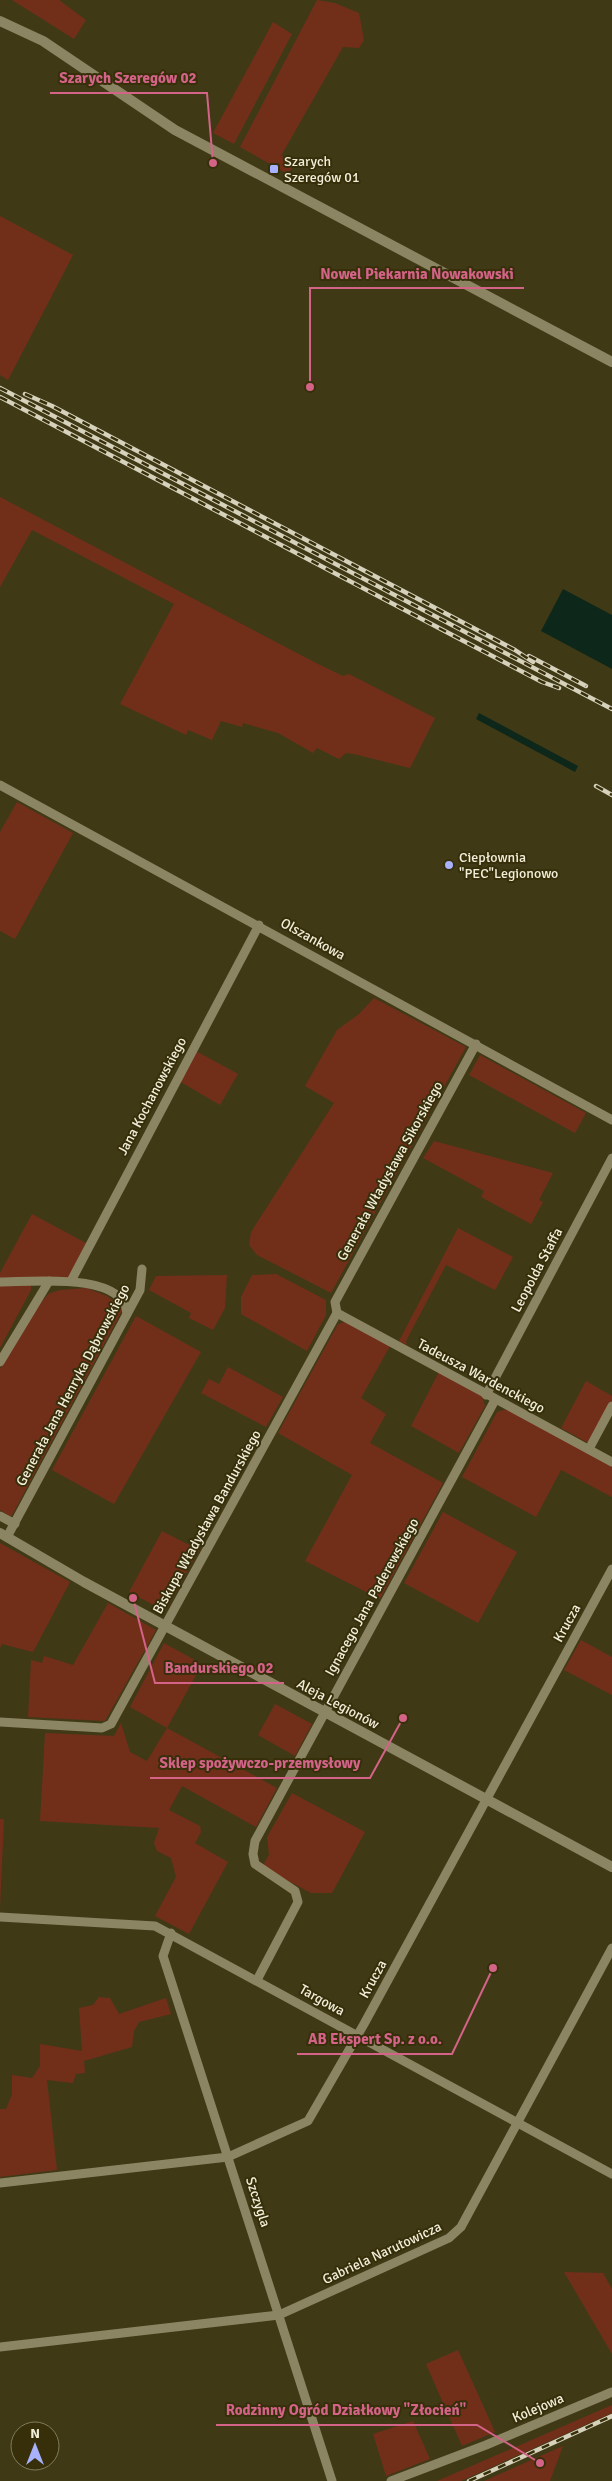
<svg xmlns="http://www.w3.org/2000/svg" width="612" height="2481" viewBox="0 0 612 2481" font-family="Signika,sans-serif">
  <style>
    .green { fill: #712f1a }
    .water { fill: #0d271a }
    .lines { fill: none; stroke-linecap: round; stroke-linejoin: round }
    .minor { stroke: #8c8564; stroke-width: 9 }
    .tertiary { stroke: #8c8564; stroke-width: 10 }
    .rail-casing { stroke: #d5d1bb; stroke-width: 4.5 }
    .rail { stroke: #362f0a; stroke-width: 2.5; stroke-dasharray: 8; stroke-linecap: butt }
    .poi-dot { fill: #a7b1fc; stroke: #362f0a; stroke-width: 2 }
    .labels { text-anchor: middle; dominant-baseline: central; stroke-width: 4; stroke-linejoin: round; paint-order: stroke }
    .poi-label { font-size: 14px; fill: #f2eeda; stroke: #362f0a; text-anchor: start }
    .street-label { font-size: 14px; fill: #f2eeda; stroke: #362f0a }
    .leader { fill: none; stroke: #d36387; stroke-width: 2 }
    .callout-dot { fill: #d36387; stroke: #362f0a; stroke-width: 2 }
    .callout-label { font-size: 15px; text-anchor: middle; font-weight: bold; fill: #d36387; stroke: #362f0a; stroke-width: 4; stroke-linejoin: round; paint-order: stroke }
  </style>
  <rect width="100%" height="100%" fill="#403916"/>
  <g class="green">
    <path d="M12,0h47l27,20 -12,19z"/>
    <path d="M317,0l18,3 24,10 5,27 -5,8 -16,-1 -62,109 16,5 -9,13 -48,-27z"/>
    <path d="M273,22l19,12 -58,110 -21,-11z"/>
    <path d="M0,216l73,39 -65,125 -8,-5z"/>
    <path d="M0,497l316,166 27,13 6,-2 86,44 -25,50 -56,-14 -8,-1 -7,6 -22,-11 -4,5 -35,-20 -35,-10 -1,4 -21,-6 -9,19 -24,-10 -2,5 -66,-31 54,-100 -142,-74 -32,57z"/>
    <path d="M17,802l56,31 -58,106 -15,-8v-99z"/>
    <path d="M374,998l92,49 -135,246 -74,-38 -8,-10 2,-13 83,-129 -29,-17 32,-56 22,-16z"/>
    <path d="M196,1051l42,23 -18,31 -41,-24z"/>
    <path d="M480,1055l106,58 -11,20 -106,-58z"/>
    <path d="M434,1141l119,32 -14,27 4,2 -12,22 -50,-27 3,-6 -61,-33z"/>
    <path d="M32,1214l54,29 -18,35 -68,1v-6z"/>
    <path d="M458,1228l55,29 -18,33 -49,-25 -40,76 1,4 -8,-4z"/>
    <path d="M276,1274l50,26v15l-19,36 -66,-37v-17l11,-22z"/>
    <path d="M227,1275l-2,33 -12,22 -24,-12 2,-5 -42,-23 7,-14z"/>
    <path d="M31,1285v5l-31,58v-62z"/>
    <path d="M86,1288l21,8 16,13 -112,208 -11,-7v-141l24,-45 24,-30 12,-4z"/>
    <path d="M136,1316l65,36 -87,152 -62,-34z"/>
    <path d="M345,1322l45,24 -29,52 25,16 -16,29 73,40 -63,116 -75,-38 47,-86 -74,-42 60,-109z"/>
    <path d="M228,1367l55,30 -17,30 -65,-34 8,-14 10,5z"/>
    <path d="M439,1372l43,24 3,10 -26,47 -48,-27z"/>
    <path d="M586,1381l26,15v4l-22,44 -29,-16z"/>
    <path d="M507,1409l105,57v31l-51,-27 -25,47 -74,-40 35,-65z"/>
    <path d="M443,1512l74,40 -39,71 -74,-40z"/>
    <path d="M162,1531l37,19 -34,61 -36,-19z"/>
    <path d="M0,1543l70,39 -37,70 -31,-8 -2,4z"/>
    <path d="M108,1603l48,27 -51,91 -77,-4 3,-57 11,3 2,-7 29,9z"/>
    <path d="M581,1640l31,17v38l-48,-25z"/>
    <path d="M164,1643l38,21 -35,64 110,60 -21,39 -74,-41 -13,24 31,16 1,6 -6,11 33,19 -39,72 -34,-18 21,-39 -5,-19 -14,-7 -3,-8 5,-15 -119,-7 5,-88 69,3 7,-13 9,29 17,9 20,-33 -37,-21z"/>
    <path d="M275,1704l37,20 -17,32 -37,-21z"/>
    <path d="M292,1793l73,39 -33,61h-21l-49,-26 7,-12 -2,-18z"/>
    <path d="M0,1819h4l-4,89z"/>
    <path d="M99,1997l11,1 9,16 47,-16 5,16 -32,8 -5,9 -2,16 -48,14 1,12 -9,1 -3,9 -26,-3 10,90 -57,7v-68h6l6,-15v-19l20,3 8,-12v-22l42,7 -3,-43 14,-3z"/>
    <path d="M564,2272l39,1 9,16v65z"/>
    <path d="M458,2350l37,82 -33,14 -36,-82z"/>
    <path d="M612,2405v8l-151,68h-24z"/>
    <path d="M413,2421l17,38 -44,17 -13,-42z"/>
    <path d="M563,2446l-13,35h-66z"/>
  </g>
  <g class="water">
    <path d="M563,589l49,26v54l-71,-38z"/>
    <path d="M479,713l99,53 -3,6 -99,-53z"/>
  </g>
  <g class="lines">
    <g class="minor">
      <path d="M0,785l612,335"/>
      <path d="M71,1281l188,-356"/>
      <path d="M0,1282c29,0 125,-11 127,32"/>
      <path d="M337,1313l275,149"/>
      <path d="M337,1313l-2,-11 141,-258"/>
      <path d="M0,1362l49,-81"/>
      <path d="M486,1395l126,-237"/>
      <path d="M589,1449l23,-43"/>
      <path d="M0,1516l15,8"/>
      <path d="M7,1537l133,-247 2,-21"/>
      <path d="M0,1722l102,6 9,-4 226,-411"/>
      <path d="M0,1917l155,9 457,248"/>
      <path d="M171,1933l-8,23 169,525"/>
      <path d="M257,1980l41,-78 -3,-11 -40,-27 -2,-10 2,-13 240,-441"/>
      <path d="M0,2183l228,-26 80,-36 56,-97 248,-455"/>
      <path d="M0,2347l279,-32 170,-77 12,-11 151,-279"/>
      <path d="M391,2481l95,-36 126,-53"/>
    </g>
    <g class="tertiary">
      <path d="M0,21l43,20 132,89 437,232"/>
      <path d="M0,1533l84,49 528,285"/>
    </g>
    <g class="rail-casing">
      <g id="rail">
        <path d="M0,388l612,321"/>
        <path d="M25,394l27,12 463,244 18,12"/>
        <path d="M0,397l456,240 86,45 17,6"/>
        <path d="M529,656l57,30"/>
        <path d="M596,786l16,9"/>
        <path d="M469,2481l143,-65"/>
      </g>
    </g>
    <use href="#rail" class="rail"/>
  </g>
  <g class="poi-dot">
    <rect x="269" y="164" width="10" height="10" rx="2.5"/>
    <circle cx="449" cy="865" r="5"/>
  </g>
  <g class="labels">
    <g class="poi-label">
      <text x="284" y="161">Szarych<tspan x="284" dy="16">Szeregów 01</tspan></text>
      <text x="459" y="857">Ciepłownia<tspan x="459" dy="16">"PEC"Legionowo</tspan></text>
    </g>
    <g class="street-label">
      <text transform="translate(313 939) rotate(29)">Olszankowa</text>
      <text transform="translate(152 1096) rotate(-62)">Jana Kochanowskiego</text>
      <text transform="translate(390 1171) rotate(-61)">Generała Władysława Sikorskiego</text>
      <text transform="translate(537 1270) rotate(-62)">Leopolda Staffa</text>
      <text transform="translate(481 1376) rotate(28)">Tadeusza Wardenckiego</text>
      <text transform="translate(73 1385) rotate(-62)">Generała Jana Henryka Dąbrowskiego</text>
      <text transform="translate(207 1522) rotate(-61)">Biskupa Władysława Bandurskiego</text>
      <text transform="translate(372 1597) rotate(-61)">Ignacego Jana Paderewskiego</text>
      <text transform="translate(567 1623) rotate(-61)">Krucza</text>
      <text transform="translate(338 1704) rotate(28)">Aleja Legionów</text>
      <text transform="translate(373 1979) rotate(-61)">Krucza</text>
      <text transform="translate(322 2000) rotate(29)">Targowa</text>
      <text transform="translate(258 2202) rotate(72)">Szczygla</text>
      <text transform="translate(382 2253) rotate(-25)">Gabriela Narutowicza</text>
      <text transform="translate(538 2408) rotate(-23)">Kolejowa</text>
    </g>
  </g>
  <path class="leader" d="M213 163L207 93H50M310 387L310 288H524M133 1598L155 1683H284M403 1718L370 1778H150M493 1968L452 2054H297M540 2463L477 2425H216"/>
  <g class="callout-dot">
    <circle cx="213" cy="163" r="5"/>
    <circle cx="310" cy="387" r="5"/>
    <circle cx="133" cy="1598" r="5"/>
    <circle cx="403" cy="1718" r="5"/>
    <circle cx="493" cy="1968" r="5"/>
    <circle cx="540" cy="2463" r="5"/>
  </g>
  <g class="callout-label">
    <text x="128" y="83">Szarych Szeregów 02</text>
    <text x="417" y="279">Nowel Piekarnia Nowakowski</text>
    <text x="219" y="1673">Bandurskiego 02</text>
    <text x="260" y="1768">Sklep spożywczo-przemysłowy</text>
    <text x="375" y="2044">AB Ekspert Sp. z o.o.</text>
    <text x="346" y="2415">Rodzinny Ogród Działkowy "Złocień"</text>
  </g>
  <g transform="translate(35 2446)"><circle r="24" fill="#362f0a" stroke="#817b5d"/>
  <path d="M0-4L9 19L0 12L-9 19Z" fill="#a7b1fc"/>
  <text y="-8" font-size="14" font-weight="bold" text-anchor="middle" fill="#f2eeda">N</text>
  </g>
</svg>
